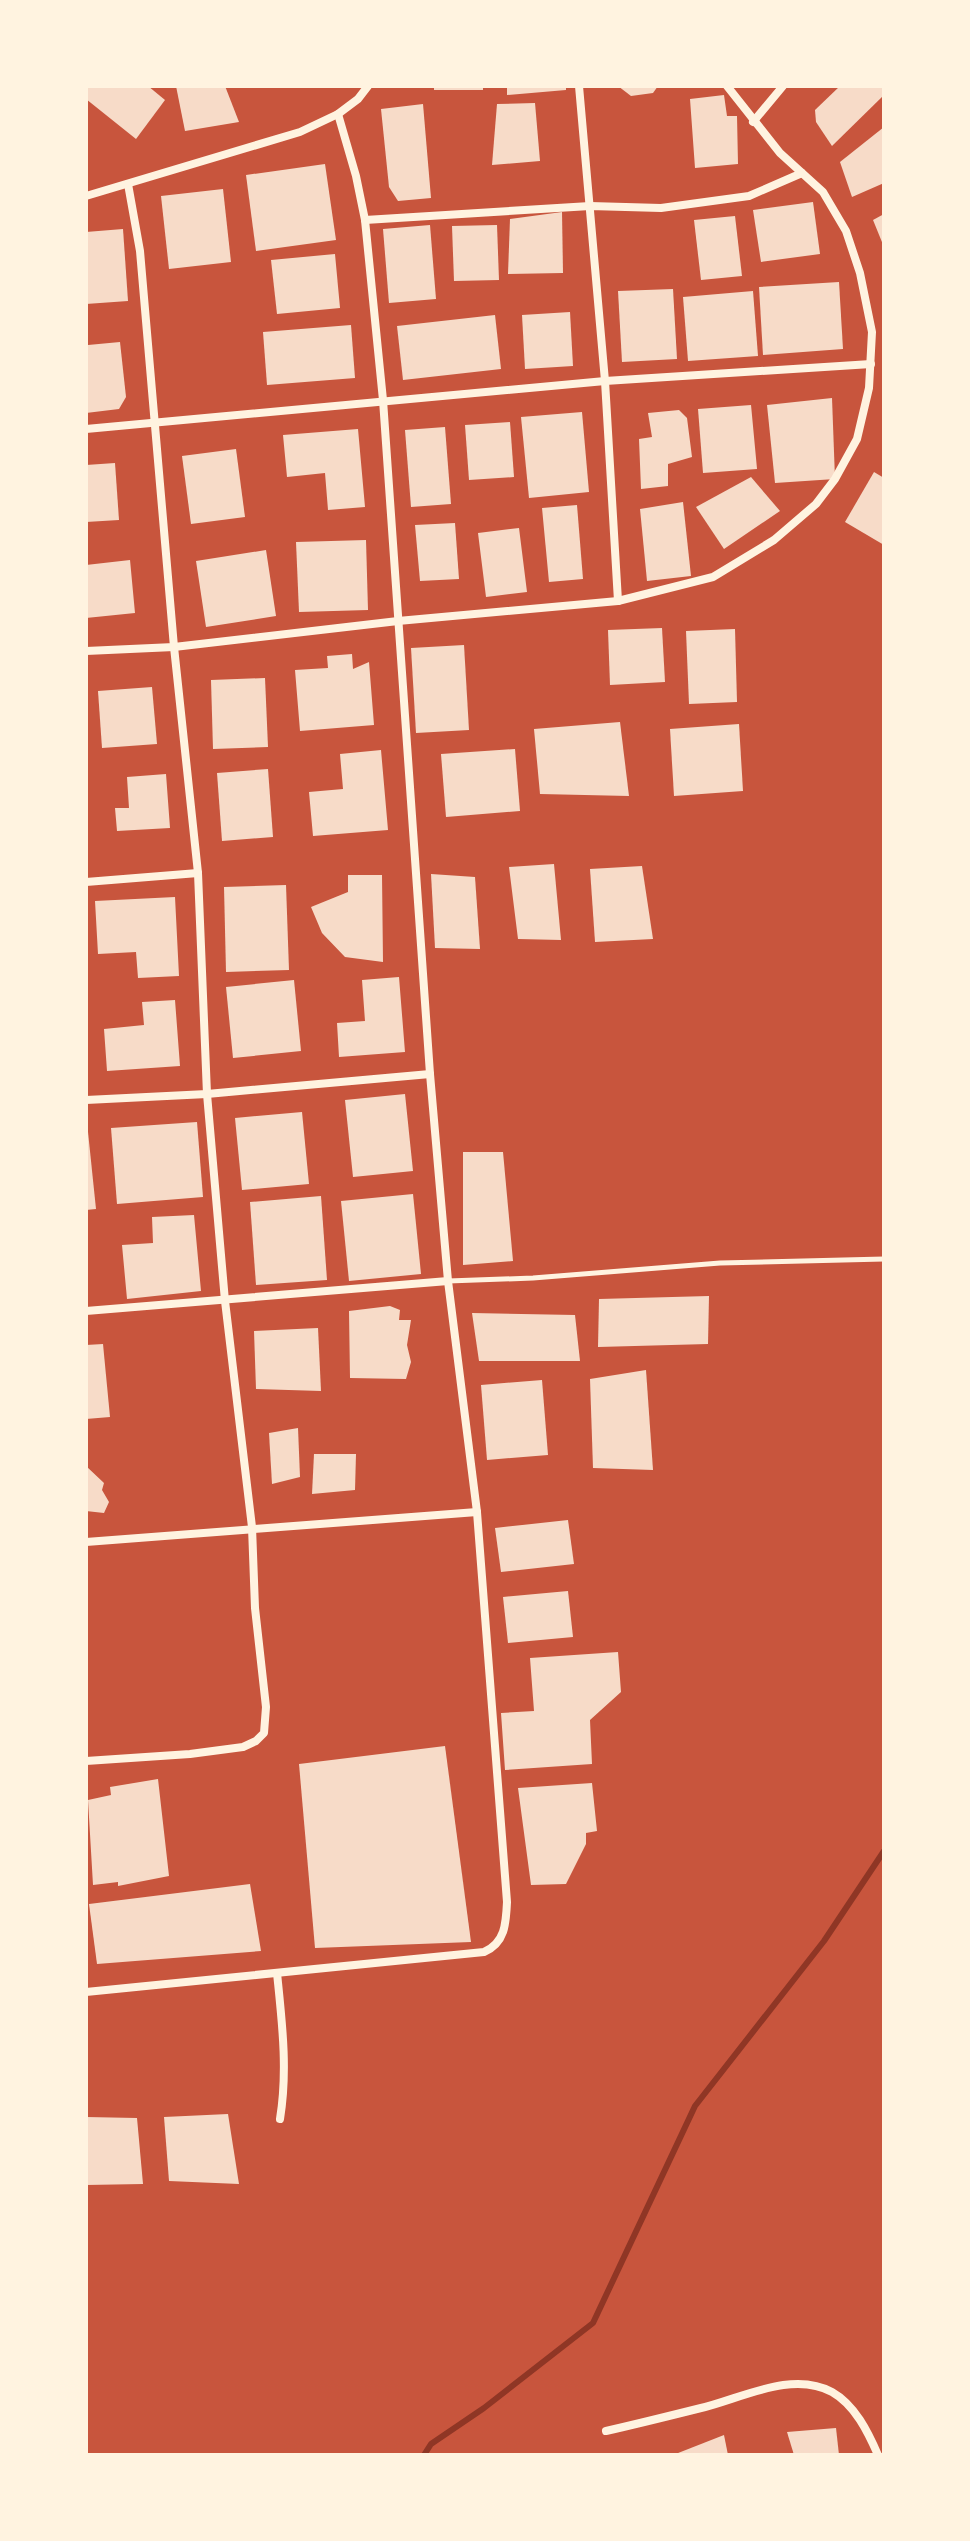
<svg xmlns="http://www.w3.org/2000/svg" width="970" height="2541" viewBox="0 0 970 2541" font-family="'DM Sans',sans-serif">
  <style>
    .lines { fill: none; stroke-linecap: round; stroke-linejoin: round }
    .stream { stroke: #8f3625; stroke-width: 6 }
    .building { fill: #f7dbc8 }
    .service { stroke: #fff3e0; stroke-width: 5 }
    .minor { stroke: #fff3e0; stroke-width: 8 }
  </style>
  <rect width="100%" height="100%" fill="#c8553d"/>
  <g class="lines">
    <path class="stream" d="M424,2455l7,-11 53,-36 109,-85 102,-217 129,-165 60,-90"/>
  </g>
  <g class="building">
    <path d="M86,86h62l17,14 -29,39 -50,-40z"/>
    <path d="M176,86h49l14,36 -54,9z"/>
    <rect x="434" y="86" width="49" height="4"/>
    <path d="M507,86h59v4l-59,5z"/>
    <path d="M618,86h40l-5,7 -22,3z"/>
    <path d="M840,86h44v9l-52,51 -16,-24 -1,-12z"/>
    <path d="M724,95l3,21h10l1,48 -43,4 -5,-69z"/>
    <path d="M535,103l5,58 -48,4 5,-61z"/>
    <path d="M423,104l8,94 -33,3 -9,-14 -8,-78z"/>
    <path d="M884,127v56l-32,14 -12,-35z"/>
    <path d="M325,164l11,76 -80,11 -10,-76z"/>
    <path d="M223,189l8,73 -62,7 -8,-73z"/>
    <path d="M813,202l7,52 -59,8 -8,-52z"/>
    <path d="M562,212l1,61 -55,1 2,-55z"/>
    <path d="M884,214v33l-11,-27z"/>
    <path d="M735,216l7,60 -41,4 -7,-60z"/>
    <path d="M430,225l6,74 -47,4 -6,-74z"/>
    <path d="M497,225l2,55 -45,1 -2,-55z"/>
    <path d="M123,229l5,72 -42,3v-72z"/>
    <path d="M335,254l5,54 -63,6 -6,-54z"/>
    <path d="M839,282l4,67 -80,6 -4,-68z"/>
    <path d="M673,289l4,70 -55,3 -4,-71z"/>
    <path d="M753,291l5,65 -70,5 -5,-64z"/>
    <path d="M570,312l3,54 -48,3 -3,-54z"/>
    <path d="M495,315l6,54 -98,11 -6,-54z"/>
    <path d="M351,325l4,53 -88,7 -4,-53z"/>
    <path d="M120,342l6,55 -7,12 -33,4 2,-68z"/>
    <path d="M832,398l3,81 -60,4 -8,-78z"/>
    <path d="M751,405l6,64 -54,4 -5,-64z"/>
    <path d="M679,410l8,8 5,39 -24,7v22l-27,3 -2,-50 13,-2 -4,-24z"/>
    <path d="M582,412l7,80 -60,6 -8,-81z"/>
    <path d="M510,422l4,55 -45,3 -4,-55z"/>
    <path d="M445,427l6,77 -40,3 -6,-77z"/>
    <path d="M358,429l7,78 -37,3 -3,-37 -38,4 -4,-42z"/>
    <path d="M236,449l9,68 -54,7 -9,-68z"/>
    <path d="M115,463l4,57 -33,2v-57z"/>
    <path d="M874,472l10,6v67l-39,-23z"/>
    <path d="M751,477l29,34 -56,38 -28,-42z"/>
    <path d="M683,502l8,74 -44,5 -7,-72z"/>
    <path d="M577,505l6,74 -34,3 -7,-74z"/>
    <path d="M455,523l4,56 -39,2 -5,-56z"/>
    <path d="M519,528l8,64 -41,5 -8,-64z"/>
    <path d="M366,540l2,70 -69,2 -3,-70z"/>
    <path d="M266,550l10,66 -70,11 -10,-66z"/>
    <path d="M130,560l5,53 -49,5v-53z"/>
    <path d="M662,628l3,54 -55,3 -2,-55z"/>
    <path d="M735,629l2,73 -48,2 -3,-73z"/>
    <path d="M464,645l5,85 -53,3 -5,-85z"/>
    <path d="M352,654l1,15 16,-7 5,63 -74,6 -5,-61 33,-2 -1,-12z"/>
    <path d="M265,678l3,69 -55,2 -2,-69z"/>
    <path d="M152,687l5,57 -55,4 -4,-57z"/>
    <path d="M620,722l9,74 -89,-2 -6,-65z"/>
    <path d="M739,724l4,67 -69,5 -4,-67z"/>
    <path d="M515,749l5,62 -74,6 -5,-63z"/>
    <path d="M381,750l7,80 -75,6 -4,-44 34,-3 -3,-35z"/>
    <path d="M268,769l5,68 -51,4 -5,-68z"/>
    <path d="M166,774l4,54 -53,3 -2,-23h14l-2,-31z"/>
    <path d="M554,864l7,76 -43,-1 -9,-72z"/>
    <path d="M642,866l11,73 -58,3 -5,-73z"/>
    <path d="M431,874l44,3 5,72 -45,-1z"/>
    <path d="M348,875h34l1,87 -38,-5 -23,-24 -11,-26 37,-15z"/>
    <path d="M286,885l3,85 -63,2 -2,-85z"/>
    <path d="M175,897l4,79 -41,2 -2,-26 -38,2 -3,-53z"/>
    <path d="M399,977l6,75 -66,5 -2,-34 28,-2 -3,-41z"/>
    <path d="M294,980l7,71 -68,7 -7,-71z"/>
    <path d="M175,1000l5,66 -73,5 -3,-42 40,-4 -2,-23z"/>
    <path d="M405,1094l8,77 -60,6 -8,-77z"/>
    <path d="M302,1112l7,72 -67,6 -7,-72z"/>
    <path d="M197,1122l6,75 -86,7 -6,-76z"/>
    <path d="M86,1132h2l8,77 -10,1z"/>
    <path d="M463,1152h40l10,109 -50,4z"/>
    <path d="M413,1194l8,80 -72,7 -8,-80z"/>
    <path d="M321,1196l6,84 -71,5 -6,-83z"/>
    <path d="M194,1215l7,76 -74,8 -5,-54 31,-2 -1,-26z"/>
    <path d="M709,1296l-1,48 -110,3 1,-48z"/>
    <path d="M390,1306l10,4 -1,10h12l-4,25 4,17 -5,17 -56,-1 -1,-67z"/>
    <path d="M472,1313l103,2 5,46h-101z"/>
    <path d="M318,1328l3,63 -65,-2 -2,-58z"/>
    <path d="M103,1344l7,73 -24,2v-74z"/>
    <path d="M646,1370l7,100 -60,-2 -3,-89z"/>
    <path d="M542,1380l6,75 -61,5 -6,-75z"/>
    <path d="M298,1428l2,49 -28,7 -3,-51z"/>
    <path d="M314,1454h42l-1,36 -43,4z"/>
    <path d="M86,1466l18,17 -2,7 7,12 -5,11 -18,-2z"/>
    <path d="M568,1520l6,44 -73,8 -6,-44z"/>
    <path d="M568,1591l5,46 -65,6 -5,-46z"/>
    <path d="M618,1652l3,40 -31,28 2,44 -87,6 -4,-57 33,-2 -4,-53z"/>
    <path d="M445,1746l26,196 -156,6 -16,-184z"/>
    <path d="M158,1779l11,97 -51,10v-4l-25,3 -5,-85 23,-5 -1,-8z"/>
    <path d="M592,1783l5,48 -11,2v11l-20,40 -35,1 -13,-97z"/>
    <path d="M250,1884l11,67 -164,13 -8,-60z"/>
    <path d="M228,2114l11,70 -70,-3 -5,-64z"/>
    <path d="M86,2117l51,1 6,66 -57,1z"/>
    <path d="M836,2428l3,27h-45l-7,-23z"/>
    <path d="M724,2435l4,20h-55z"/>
  </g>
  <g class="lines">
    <path class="service" d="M448,1281l85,-3 187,-15 164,-4"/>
    <g class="minor">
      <path d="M579,86l26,295 13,220"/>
      <path d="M753,122l30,-36"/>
      <path d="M86,196l214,-64 38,-18 20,-15 10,-13"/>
      <path d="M365,220l225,-14 71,2 88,-12 53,-23"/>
      <path d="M86,429l519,-48 266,-17"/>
      <path d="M86,651l88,-4 224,-26 220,-20 95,-24 61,-37 42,-36 19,-25 22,-40 12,-51 3,-56 -12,-59 -14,-42 -23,-39 -43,-39 -53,-67"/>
      <path d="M86,882l112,-9"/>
      <path d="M86,1100l121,-6 223,-20"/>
      <path d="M86,1311l362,-30"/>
      <path d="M86,1542l391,-30"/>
      <path d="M86,1761l104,-7 53,-7 13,-6 8,-8 2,-26 -11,-99 -3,-81 -27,-226 -18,-207 -9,-221 -24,-226 -34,-396 -12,-67"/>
      <path d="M277,1973c5,49 11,97 3,146"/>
      <path d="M86,1992l398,-40c21,-9 22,-28 23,-50l-30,-390 -29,-231 -18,-207 -47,-674 -18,-180 -9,-44 -18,-62"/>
      <path d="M606,2431c31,-7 63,-15 95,-23 39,-9 91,-38 131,-16 23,13 36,40 46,63"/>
    </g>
  </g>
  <rect width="970" height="2541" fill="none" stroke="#fff3e0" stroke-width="176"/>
</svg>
